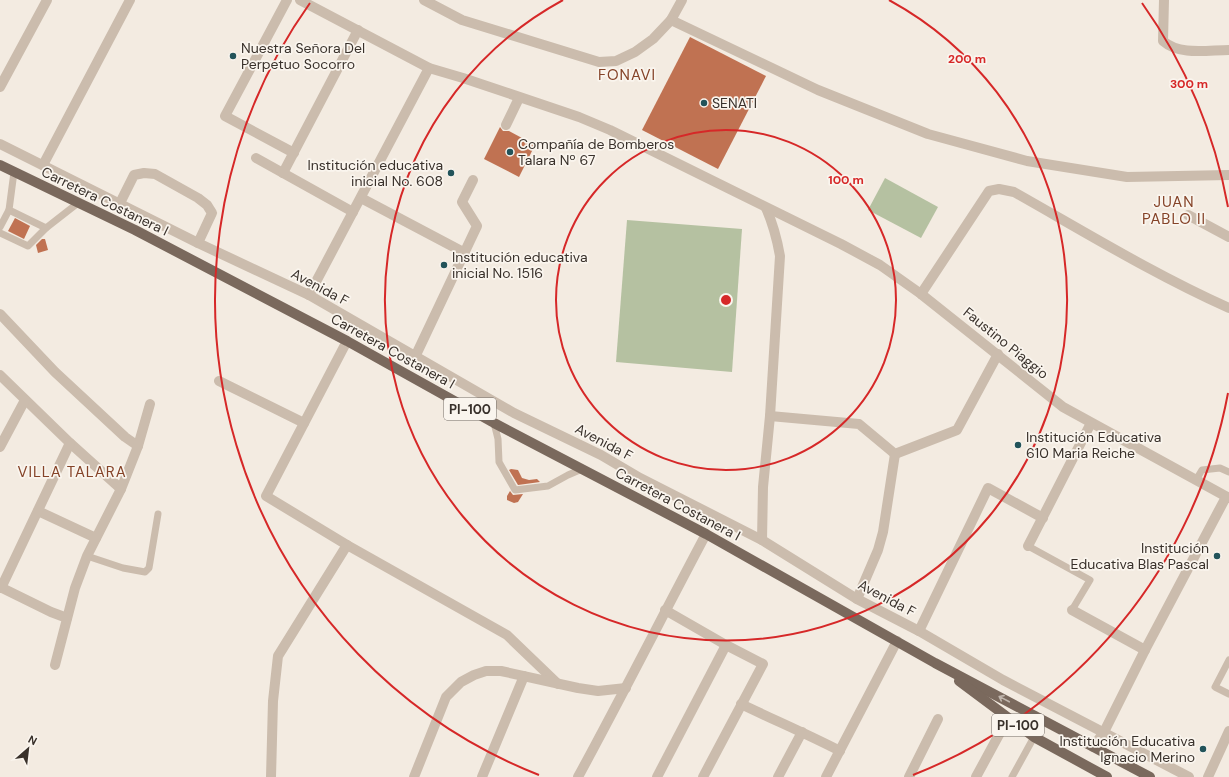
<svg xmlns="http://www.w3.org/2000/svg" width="1229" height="777" viewBox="0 0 1229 777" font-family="'DM Sans',sans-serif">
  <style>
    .green { fill: #b5c1a1 }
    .building { fill: #c07252 }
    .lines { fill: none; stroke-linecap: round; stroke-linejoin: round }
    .service { stroke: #cbbcad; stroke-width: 7 }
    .minor { stroke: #cbbcad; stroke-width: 10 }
    .primary { stroke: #7a695d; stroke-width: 10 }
    .oneway { stroke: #c0b6ad }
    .ring { fill: none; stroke: #d62828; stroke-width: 2 }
    .poi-dot { fill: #22535a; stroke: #faf5ee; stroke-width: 1.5 }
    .labels { text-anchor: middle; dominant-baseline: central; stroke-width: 3.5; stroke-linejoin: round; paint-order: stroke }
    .shield { fill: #faf5ee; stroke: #736c66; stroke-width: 1 }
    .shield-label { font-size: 13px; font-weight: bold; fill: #39312b }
    .poi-label { font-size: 14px; fill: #39312b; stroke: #faf5ee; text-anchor: start }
    .street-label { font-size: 14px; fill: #39312b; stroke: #faf5ee }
    .neighbourhood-label { font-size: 15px; letter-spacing: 1px; fill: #854328; stroke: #faf5ee }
    .centre { fill: #d62828; stroke: #faf5ee; stroke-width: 2 }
    .ring-label { font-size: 12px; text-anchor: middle; font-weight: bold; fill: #d62828; stroke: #faf5ee; stroke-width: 3.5; stroke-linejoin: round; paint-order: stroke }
  </style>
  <rect width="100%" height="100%" fill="#f3ebe1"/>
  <g class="green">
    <path d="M885,178l53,29 -17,31 -53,-28z"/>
    <path d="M627,220l115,9 -10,143 -116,-10z"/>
  </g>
  <g class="building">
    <path d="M690,37l76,39 -48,93 -76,-39z"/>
    <path d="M500,127l3,4h6l26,14 -16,32 -35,-18z"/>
    <path d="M15,218l15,8 -6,13 -16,-8z"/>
    <path d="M42,239h3l3,11 -10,3 -2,-8z"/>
    <path d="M511,469l7,1 4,8 7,2 8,-1 3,3 -22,3 -9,-15z"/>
    <path d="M510,491l3,4 10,-1 -5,8 -4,1 -7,-3v-4z"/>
  </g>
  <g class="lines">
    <g class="service">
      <path d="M14,172l-5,38 37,18 32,-25"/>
      <path d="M0,227l9,-17"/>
      <path d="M0,233l28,13 18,-18"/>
      <path d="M494,423l4,16 1,23 16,28 33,-4 20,-11 14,-6"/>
      <path d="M1196,480l6,-10 18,-2 9,4"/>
      <path d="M1028,546l62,34 -18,30"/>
      <path d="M87,556l36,12 22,4 4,-4 9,-54"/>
      <path d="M1229,660l-14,27 14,7"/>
      <path d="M1012,777l22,-40"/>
    </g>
    <g class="minor">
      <path d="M287,0l-62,116 69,37"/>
      <path d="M300,0l129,68 34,10 116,39 31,13 231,114 39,21 41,29 142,113 166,91"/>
      <path d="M424,0l38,20 137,42 17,-1 19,-9 18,-13 18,-19 11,-20"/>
      <path d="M1164,0l-1,41c17,15 45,9 66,9"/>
      <path d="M671,20l147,70 110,44 99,27 100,16 102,-2"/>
      <path d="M0,87l47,-87"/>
      <path d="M506,125l13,-27"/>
      <path d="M0,144l198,99 111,52 205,118 87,42 39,23 122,62 95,59 62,32 84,49 186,97"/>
      <path d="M256,158l97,54"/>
      <path d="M43,165l87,-165"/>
      <path d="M283,173l75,-143"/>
      <path d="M361,198l104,55"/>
      <path d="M119,205l15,-30 10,-2 11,1 43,24 9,7 5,8 -14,30"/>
      <path d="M1188,215l41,22"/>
      <path d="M921,294l68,-103 10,-2 15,3c71,40 141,83 215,116"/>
      <path d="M309,295l120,-227"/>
      <path d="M0,314l55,58 70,65 13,9"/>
      <path d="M347,341l-81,155 81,49 160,90 51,49"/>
      <path d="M415,357l62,-131 -15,-24 11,-22"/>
      <path d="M0,375l70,68 51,46"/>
      <path d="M219,381l85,42"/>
      <path d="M770,416l89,8 36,30 62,-24 41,-76"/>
      <path d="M0,447l25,-47"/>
      <path d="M38,511l58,27"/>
      <path d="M762,540l1,-53 7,-71 10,-160c-3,-17 -7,-32 -14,-48"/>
      <path d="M1028,546l63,-123"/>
      <path d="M0,587l51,25 16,6"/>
      <path d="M1,588l69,-145"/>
      <path d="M857,599l21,-49 5,-18 12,-78"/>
      <path d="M665,610l61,35 37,19 -60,113"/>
      <path d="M1072,610l73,40"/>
      <path d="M919,631l69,-143 55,30"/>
      <path d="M55,665l20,-77 12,-32 34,-67 17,-43 12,-42"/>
      <path d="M741,704c33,16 66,30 99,47"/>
      <path d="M1093,747l11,-15 41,-82 81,-153"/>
      <path d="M271,777l2,-76 5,-45 69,-111"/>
      <path d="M414,777l32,-80 15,-15 13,-7 12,-4h15l77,17 20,3 28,-3"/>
      <path d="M482,777l42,-101"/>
      <path d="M578,777c44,-81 85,-162 128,-243"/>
      <path d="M657,777l69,-132"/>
      <path d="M778,777l24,-45"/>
      <path d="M826,777l71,-136"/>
      <path d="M909,777l29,-58"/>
      <path d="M976,777l32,-59"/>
      <path d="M1208,777l21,-46"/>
    </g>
    <g class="primary">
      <path d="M0,165l135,65 212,111 147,82 212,111 229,129 215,114"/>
      <path d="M959,681l75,56 73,40"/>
    </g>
  </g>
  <defs><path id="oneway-shaft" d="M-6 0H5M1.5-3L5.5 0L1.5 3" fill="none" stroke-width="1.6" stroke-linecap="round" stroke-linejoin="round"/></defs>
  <use class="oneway" href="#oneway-shaft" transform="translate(1004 699) rotate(-152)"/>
  <g class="ring">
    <circle cx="726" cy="300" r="170"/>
    <path d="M889 0A341 341 0 1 1 563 0"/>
    <path d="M1228 393A511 511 0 0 1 913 775M539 775A511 511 0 0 1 310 3M1142 3A511 511 0 0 1 1228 207"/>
  </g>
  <g class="poi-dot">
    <circle cx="233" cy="56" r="4"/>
    <circle cx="704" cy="103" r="4"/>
    <circle cx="510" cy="152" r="4"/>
    <circle cx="451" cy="173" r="4"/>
    <circle cx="444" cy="265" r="4"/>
    <circle cx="1018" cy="445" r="4"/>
    <circle cx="1217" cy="556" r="4"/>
    <circle cx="1203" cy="749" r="4"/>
  </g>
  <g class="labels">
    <g class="shield">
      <rect x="444" y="398" width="52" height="22" rx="3"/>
      <rect x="992" y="714" width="52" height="22" rx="3"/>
    </g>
    <g class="shield-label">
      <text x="470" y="409">PI-100</text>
      <text x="1018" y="725">PI-100</text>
    </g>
    <g class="poi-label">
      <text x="241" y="48">Nuestra Señora Del<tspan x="241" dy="16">Perpetuo Socorro</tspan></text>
      <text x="712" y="103">SENATI</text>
      <text x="518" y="144">Compañía de Bomberos<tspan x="518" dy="16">Talara Nº 67</tspan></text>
      <text x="443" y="165" text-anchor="end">Institución educativa<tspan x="443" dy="16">inicial No. 608</tspan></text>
      <text x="452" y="257">Institución educativa<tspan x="452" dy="16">inicial No. 1516</tspan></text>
      <text x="1026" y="437">Institución Educativa<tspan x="1026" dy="16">610 Maria Reiche</tspan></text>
      <text x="1209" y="548" text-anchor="end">Institución<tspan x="1209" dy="16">Educativa Blas Pascal</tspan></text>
      <text x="1195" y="741" text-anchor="end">Institución Educativa<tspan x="1195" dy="16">Ignacio Merino</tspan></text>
    </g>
    <g class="street-label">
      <text transform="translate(105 201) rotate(26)">Carretera Costanera I</text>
      <text transform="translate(320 287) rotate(28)">Avenida F</text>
      <text transform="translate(1006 343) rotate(39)">Faustino Piaggio</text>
      <text transform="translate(393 351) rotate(29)">Carretera Costanera I</text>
      <text transform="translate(604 442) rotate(28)">Avenida F</text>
      <text transform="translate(678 504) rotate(28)">Carretera Costanera I</text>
      <text transform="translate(887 598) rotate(28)">Avenida F</text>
    </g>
    <g class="neighbourhood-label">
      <text x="627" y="75">FONAVI</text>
      <text x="1174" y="202">JUAN<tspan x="1174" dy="17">PABLO II</tspan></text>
      <text x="72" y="472">VILLA TALARA</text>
    </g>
  </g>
  <circle cx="726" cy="300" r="6" class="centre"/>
  <g class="ring-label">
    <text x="967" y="63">200 m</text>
    <text x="1189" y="88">300 m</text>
    <text x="846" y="184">100 m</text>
  </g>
  <g transform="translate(28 749) rotate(28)" stroke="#faf5ee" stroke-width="3" paint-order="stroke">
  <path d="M0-3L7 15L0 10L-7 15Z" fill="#39312b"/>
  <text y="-6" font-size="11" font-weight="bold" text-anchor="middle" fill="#39312b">N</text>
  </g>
</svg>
